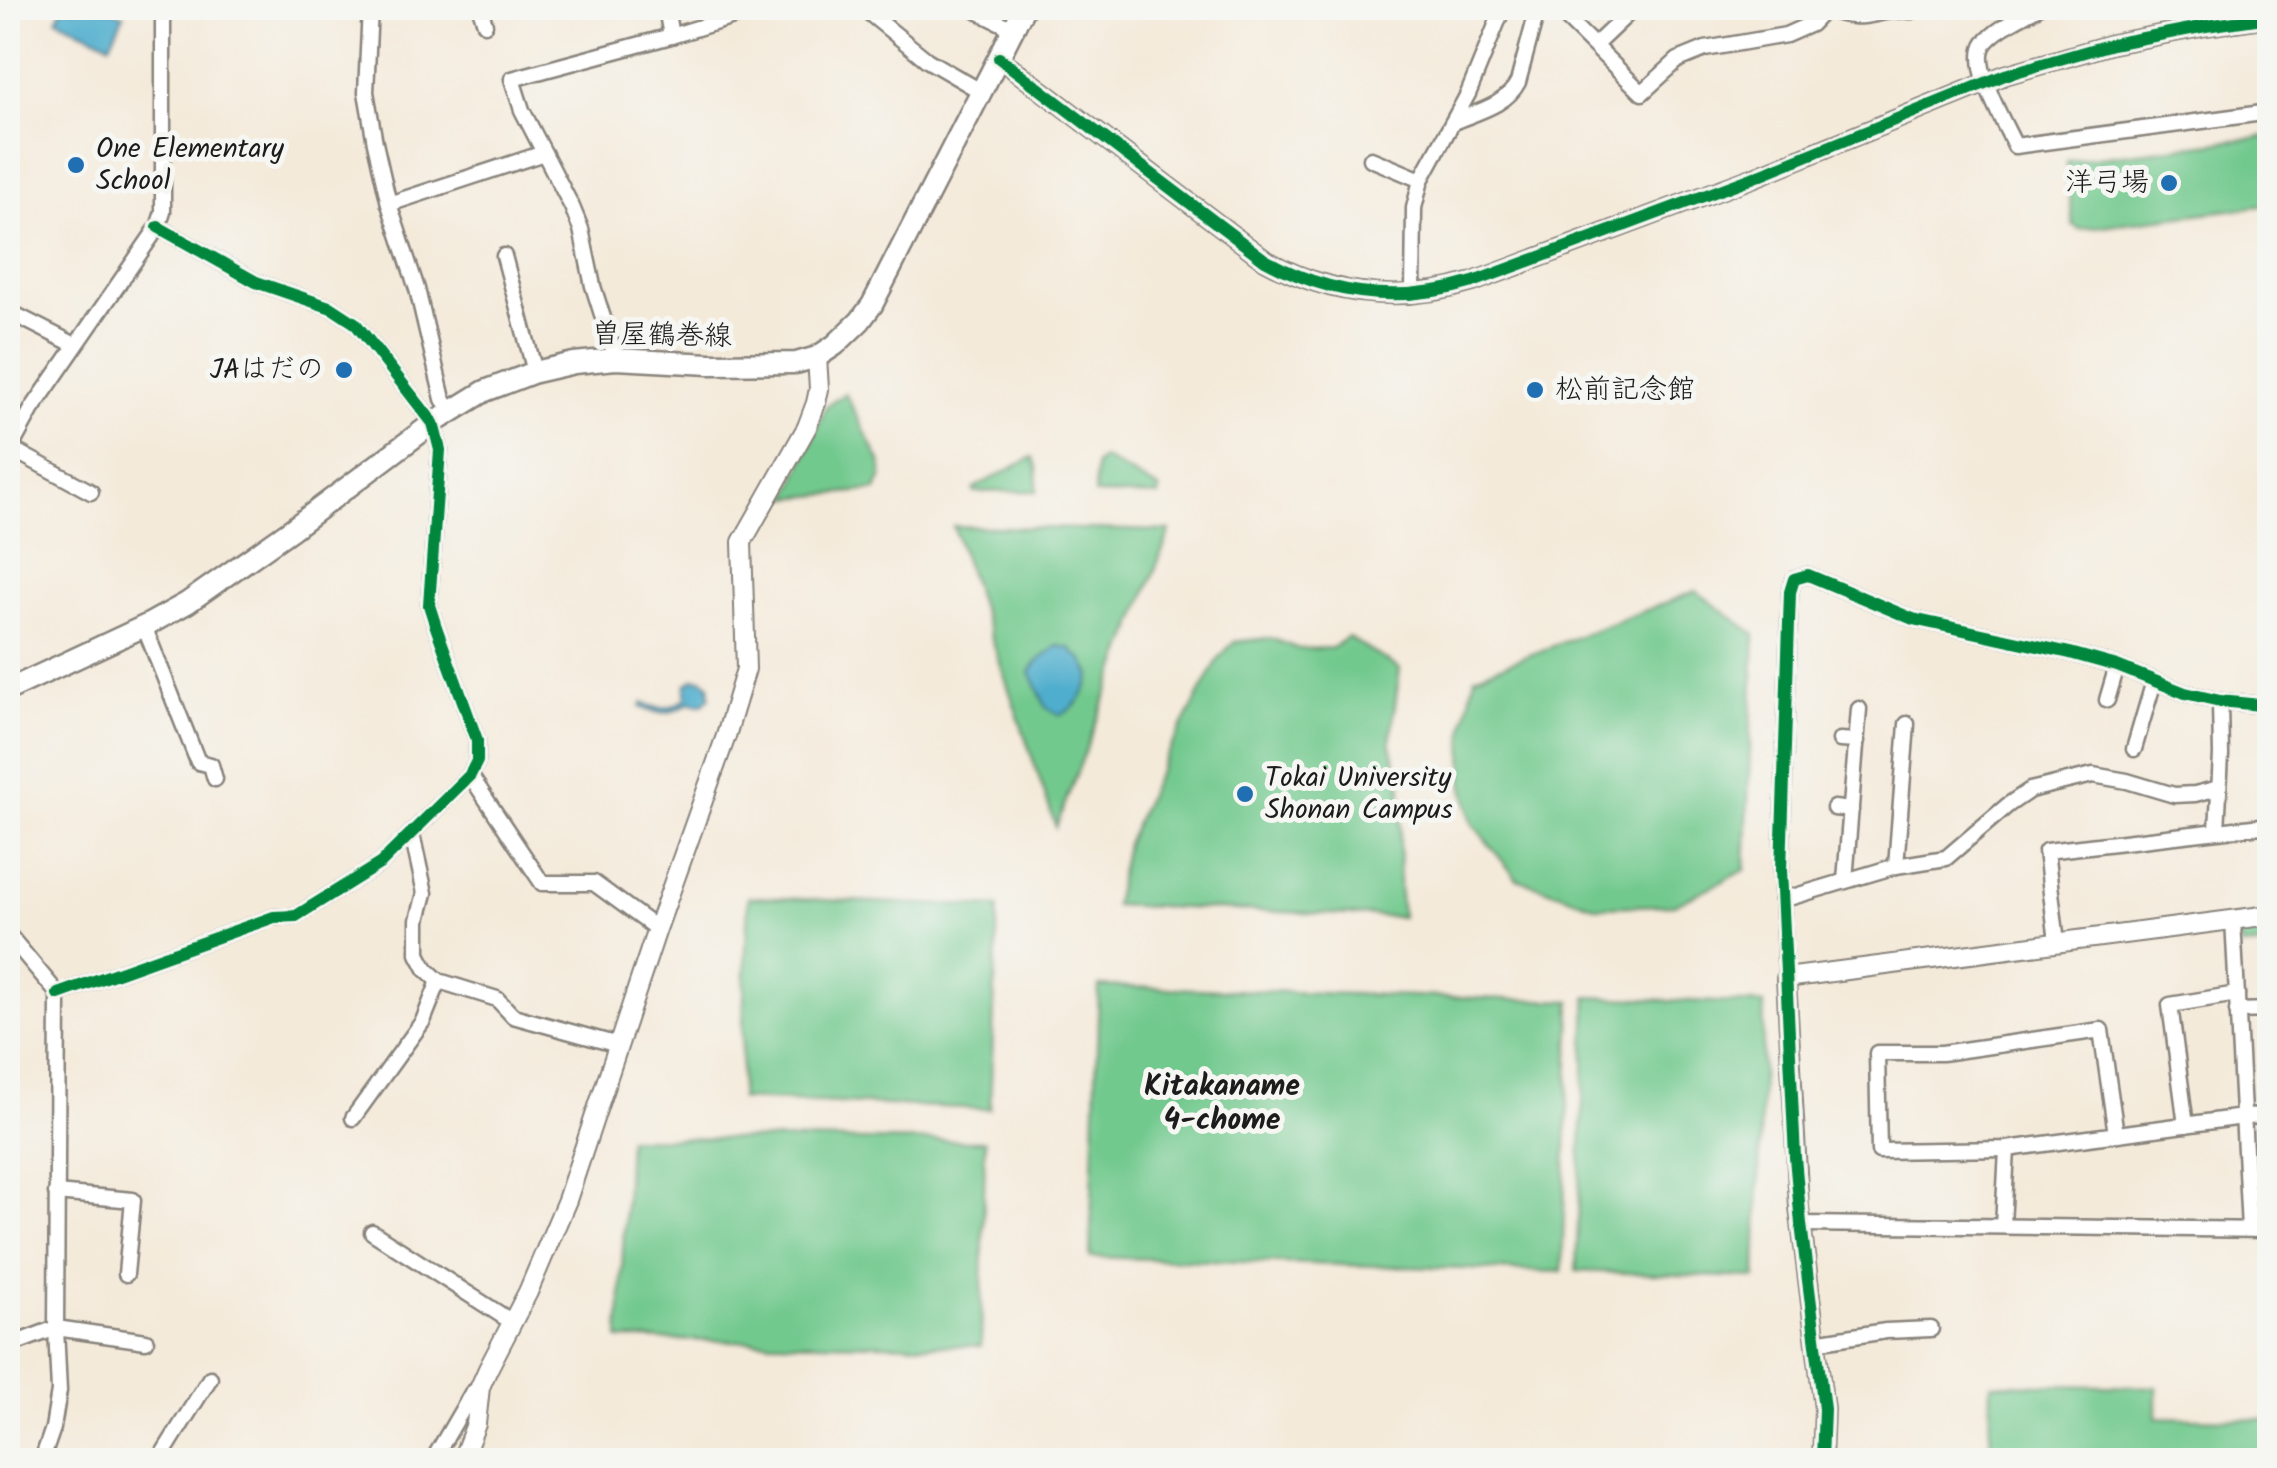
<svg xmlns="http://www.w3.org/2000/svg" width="2277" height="1468" viewBox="0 0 2277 1468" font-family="Kalam,'Klee One',sans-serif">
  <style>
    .green { fill: #72c98e; stroke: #477255; stroke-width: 2.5 }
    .water { fill: #4faecd; stroke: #366574; stroke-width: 2.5 }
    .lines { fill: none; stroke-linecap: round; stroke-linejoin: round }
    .minor-casing { stroke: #88837b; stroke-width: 19 }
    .tertiary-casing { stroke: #88837b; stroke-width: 22 }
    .secondary-casing { stroke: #88837b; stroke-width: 25 }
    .minor { stroke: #fff; stroke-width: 14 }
    .tertiary { stroke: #fff; stroke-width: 18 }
    .secondary { stroke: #fff; stroke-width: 20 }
    .cycleway-casing { stroke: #f6f6f2; stroke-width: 19 }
    .cycleway { stroke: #00873e; stroke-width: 12 }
    .poi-dot { fill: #1f6fb2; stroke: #f6f6f2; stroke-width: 4 }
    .labels { text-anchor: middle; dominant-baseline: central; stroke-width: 10; stroke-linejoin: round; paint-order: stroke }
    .poi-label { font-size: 28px; fill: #1c1c1c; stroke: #f6f6f2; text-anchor: start }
    .street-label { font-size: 28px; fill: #1c1c1c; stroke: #f6f6f2 }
    .neighbourhood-label { font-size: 30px; font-weight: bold; fill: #1c1c1c; stroke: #f6f6f2 }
  </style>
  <rect width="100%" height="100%" fill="#f6f6f2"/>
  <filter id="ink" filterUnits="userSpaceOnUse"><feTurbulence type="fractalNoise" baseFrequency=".01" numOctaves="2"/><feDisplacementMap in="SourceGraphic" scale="20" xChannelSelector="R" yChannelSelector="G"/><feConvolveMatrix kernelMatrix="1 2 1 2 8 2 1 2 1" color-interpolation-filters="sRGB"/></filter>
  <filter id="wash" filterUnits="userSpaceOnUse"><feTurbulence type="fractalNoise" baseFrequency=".0048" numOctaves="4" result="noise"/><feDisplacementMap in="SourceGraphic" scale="40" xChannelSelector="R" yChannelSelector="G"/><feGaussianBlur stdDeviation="2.25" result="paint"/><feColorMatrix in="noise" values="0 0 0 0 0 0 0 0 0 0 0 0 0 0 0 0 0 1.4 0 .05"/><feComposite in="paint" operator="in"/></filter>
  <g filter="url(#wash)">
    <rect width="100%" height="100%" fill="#f4eada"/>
    <g class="green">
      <path d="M2269,136v69l-190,24 -6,-4 -7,-64z"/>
      <path d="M845,393l36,70 1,13 -6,14 -88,8 38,-92z"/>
      <path d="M1033,457l4,10v24l-63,1v-4z"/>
      <path d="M1103,458l56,31v7l-64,-2 1,-30z"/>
      <path d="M953,526l217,5 -114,296z"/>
      <path d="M1696,591l59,43 -10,236 -71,35 -77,2 -80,-28 -45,-56 -9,-41 1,-56 11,-50z"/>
      <path d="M1348,637l52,32 -10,72 11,43 -2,101 3,32 -288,-12 12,-61 36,-80 57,-106 15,-16 36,-4 29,11 33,-1z"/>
      <path d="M748,897l250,10 -8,202 -250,-10z"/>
      <path d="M2269,922v23l-28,2 -2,-24z"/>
      <path d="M1099,986l472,15 -9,271 -472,-15z"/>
      <path d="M1587,997l177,7 -8,274 -180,-7z"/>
      <path d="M628,1138l357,3 -4,205 -362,-7z"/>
      <path d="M1991,1384l166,3v30l112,3v40h-279z"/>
    </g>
    <g class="water">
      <path d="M62,8h45l17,7 -14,29 -53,-25z"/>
      <path d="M1057,646l13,2 4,6 7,4 10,17c-4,16 -15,34 -31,40l-14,-8 -16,-35 7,-10z"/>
      <path d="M693,679h9l7,5 1,13c-5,8 -12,9 -21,5 -15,13 -31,13 -48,5l2,-4c15,7 30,7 43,-5v-13z"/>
    </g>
  </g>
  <g filter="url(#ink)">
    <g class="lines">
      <g class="minor-casing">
        <g id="minor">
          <path d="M370,8l-4,84 9,51 14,61 28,85 26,110 8,12"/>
          <path d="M480,8l5,16"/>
          <path d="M666,8l5,28"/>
          <path d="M863,8l64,52 55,32"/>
          <path d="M971,8l42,21"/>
          <path d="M1556,8l86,85 36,-33 27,-11 81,-14 25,-11 15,-16"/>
          <path d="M1825,8c40,19 50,-1 87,3"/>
          <path d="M2037,8c-17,10 -40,20 -52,35 -16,21 20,81 30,103l255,-34"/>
          <path d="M1595,45l39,-37"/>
          <path d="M1453,122c23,-10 53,-16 65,-40l20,-74"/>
          <path d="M1371,159l50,21"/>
          <path d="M389,204l155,-51"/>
          <path d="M504,256l31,116"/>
          <path d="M1413,294l1,-86 7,-28 47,-86 35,-86"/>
          <path d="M8,311l67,34"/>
          <path d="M616,359l-23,-73 -12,-57 -9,-22 -50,-97 -10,-31 159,-43 92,-28"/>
          <path d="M10,448l81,44"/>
          <path d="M8,453l24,-44 126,-182 5,-15v-204"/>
          <path d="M144,626l54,136 13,3 4,14"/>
          <path d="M2107,700l10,-34"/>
          <path d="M1840,740l17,1"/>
          <path d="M2134,749l20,-68"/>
          <path d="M470,775l72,108h52l63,46"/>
          <path d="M1834,808l17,2"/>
          <path d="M2217,830l4,-75 -1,-54"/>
          <path d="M412,834l13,59 -7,27v34l8,15 13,12 58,18 16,17 105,29"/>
          <path d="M1896,866l11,-142"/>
          <path d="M1845,880l14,-171"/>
          <path d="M1782,900l114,-34 50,-8 62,-53 22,-15 63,-15 34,6 47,14 21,-1 24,-6"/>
          <path d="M2233,919l16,310"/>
          <path d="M8,934l50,60 -2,334 3,63 -6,37 -11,32"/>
          <path d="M2057,942l-11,-91 224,-26"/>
          <path d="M1786,978l-5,-108 9,-278 4,-13 14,-4 105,44 157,34 47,13 68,27 35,8 50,5"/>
          <path d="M58,994l216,-77 22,-1 85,-53 89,-88 7,-14v-21l-41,-113 -7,-22 11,-155 -7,-27 -78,-100 -23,-15 -76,-26 -98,-55"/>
          <path d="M2237,1011l33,-1"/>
          <path d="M353,1118l70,-97 16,-40"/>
          <path d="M2186,1125l-16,-120 67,-11"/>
          <path d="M2116,1134l-15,-104 -159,23h-65l2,98 128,-2 236,-32 27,-1"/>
          <path d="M56,1193l77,7 -7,74"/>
          <path d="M1801,1224l469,6"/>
          <path d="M2003,1226l4,-77"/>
          <path d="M372,1232l140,90"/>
          <path d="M1815,1342l71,-11 45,-2"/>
          <path d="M8,1346l48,-18 90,13"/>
          <path d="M159,1460l51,-82"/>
          <path d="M433,1460l39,-67 8,-6"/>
        </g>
      </g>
      <g class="tertiary-casing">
        <g id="tertiary">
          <path d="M999,58l266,202c66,36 136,44 208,22l279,-104 253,-103 107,-31 94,-18 64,-9"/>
          <path d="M462,1460l14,-36 4,-37 8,-18 40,-77 39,-92 90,-271 69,-193 20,-67 -4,-127 65,-115 9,-24 3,-14 -2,-32"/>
          <path d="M1822,1460l2,-51 -25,-202 -13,-229 484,-63"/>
        </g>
      </g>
      <g class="secondary-casing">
        <path id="secondary" d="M8,690l141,-66 38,-21 105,-74 141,-106 52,-32 50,-19 39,-9 42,-4 94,5 86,-1 21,-6 18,-12 25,-24 12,-16 152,-297"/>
      </g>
      <use href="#minor" class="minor"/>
      <use href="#tertiary" class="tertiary"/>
      <use href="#secondary" class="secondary"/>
      <g class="cycleway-casing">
        <g id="cycleway">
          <path d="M999,58l266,202c66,36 136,44 208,22l279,-104 253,-103 107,-31 94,-18 64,-9"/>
          <path d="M58,994l216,-77 22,-1 85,-53 89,-88 7,-14v-21l-41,-113 -7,-22 11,-155 -7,-27 -78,-100 -23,-15 -76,-26 -98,-55"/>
          <path d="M1822,1460l2,-51 -23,-185 -6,-67 -14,-287 9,-278 4,-13 14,-4 105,44 157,34 47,13 68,27 35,8 50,5"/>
        </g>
      </g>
      <use href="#cycleway" class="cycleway"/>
    </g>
  </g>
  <g class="poi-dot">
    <circle cx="76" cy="165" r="10"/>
    <circle cx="2169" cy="183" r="10"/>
    <circle cx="344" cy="370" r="10"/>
    <circle cx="1535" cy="390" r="10"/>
    <circle cx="1245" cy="794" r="10"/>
  </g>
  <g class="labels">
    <g class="poi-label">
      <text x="96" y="149">One Elementary<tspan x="96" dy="32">School</tspan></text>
      <text x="2149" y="183" text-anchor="end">洋弓場</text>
      <text x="324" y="370" text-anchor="end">JAはだの</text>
      <text x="1555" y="390">松前記念館</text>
      <text x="1265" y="778">Tokai University<tspan x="1265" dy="32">Shonan Campus</tspan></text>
    </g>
    <g class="street-label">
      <text transform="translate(662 336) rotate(1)">曽屋鶴巻線</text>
    </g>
    <g class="neighbourhood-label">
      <text x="1222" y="1087">Kitakaname<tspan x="1222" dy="34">4-chome</tspan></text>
    </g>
  </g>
  <rect width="2277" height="1468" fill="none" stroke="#f6f6f2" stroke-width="40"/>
</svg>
